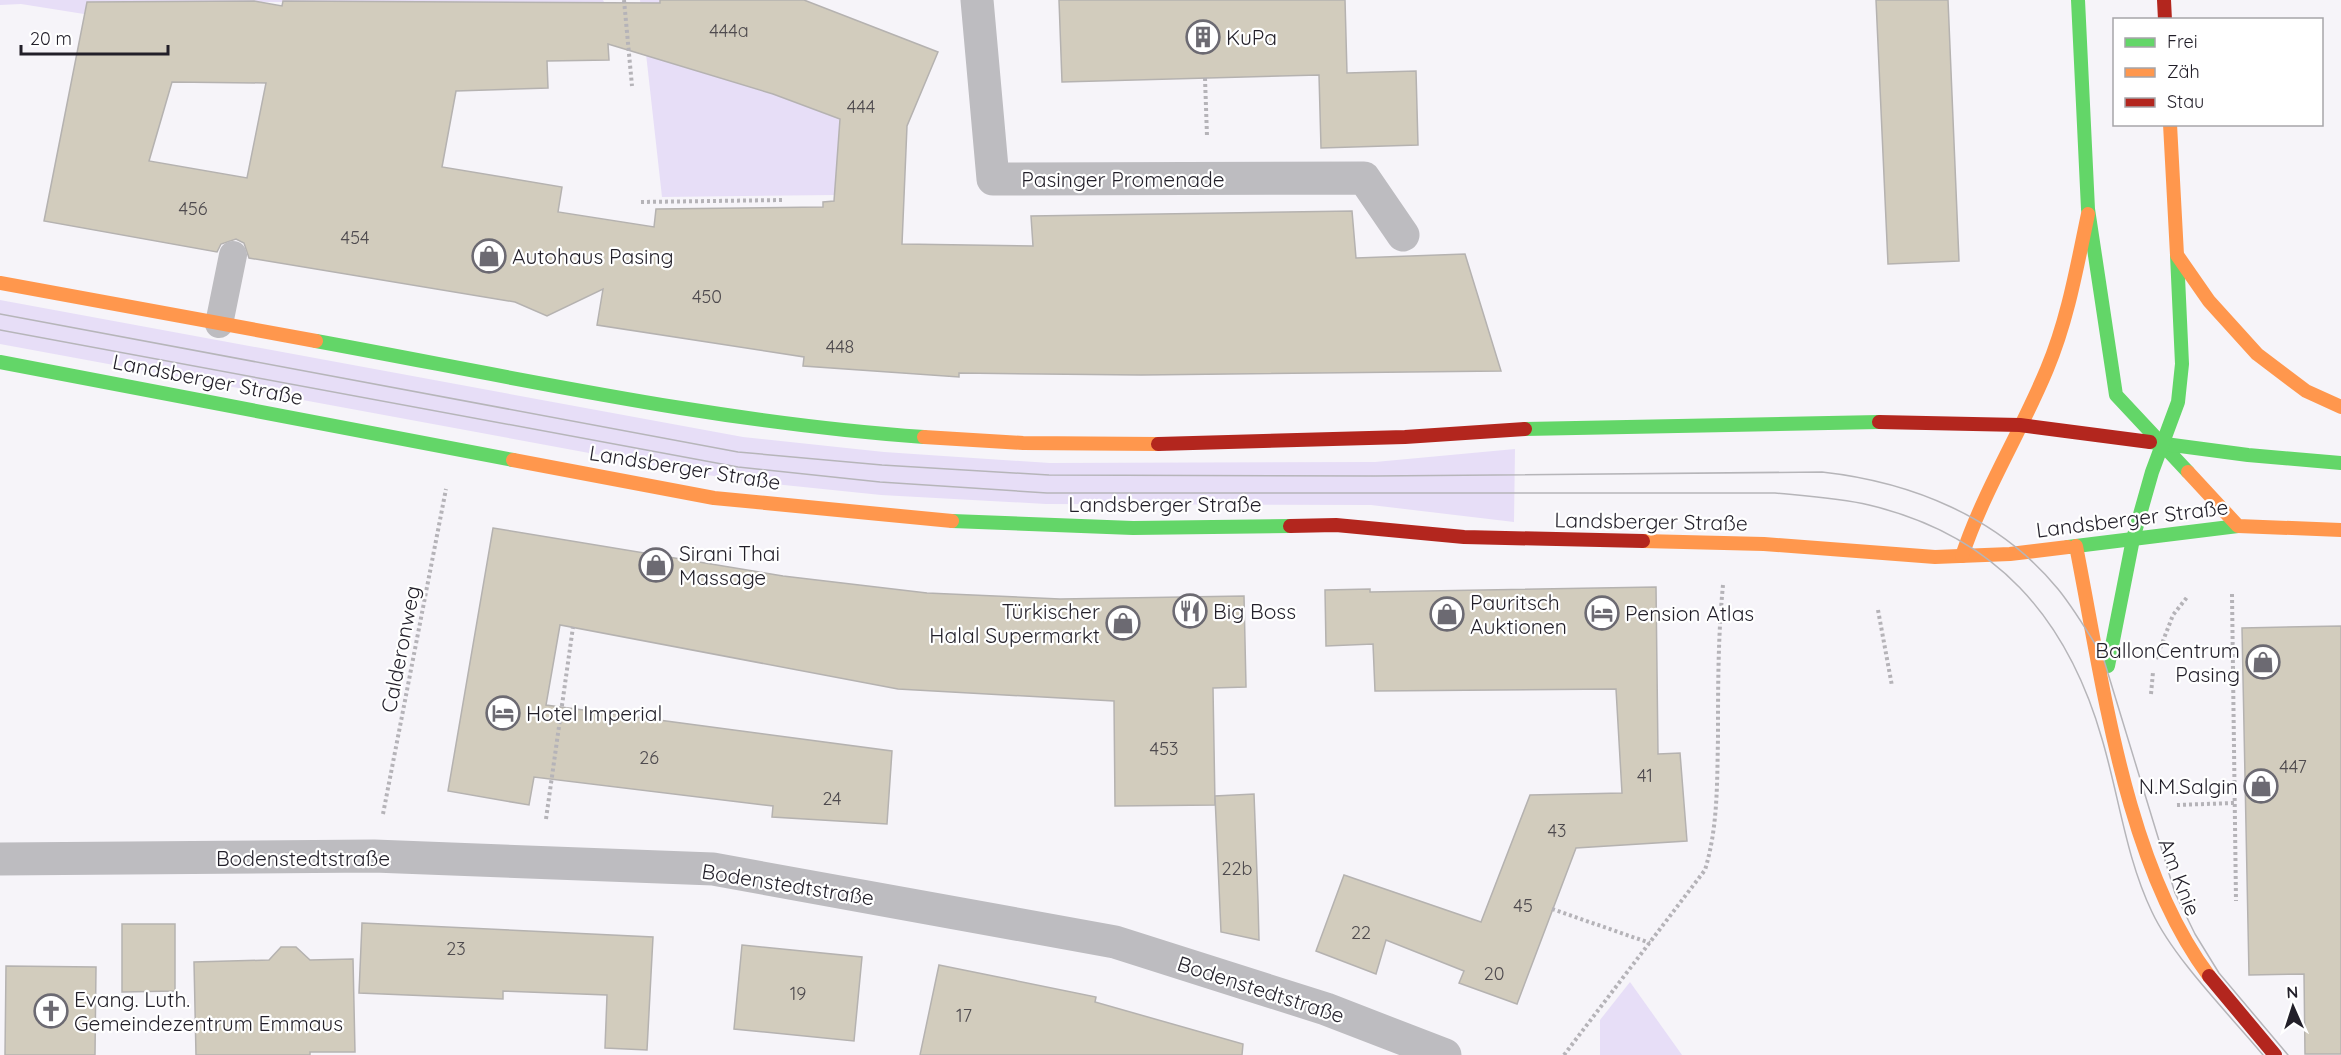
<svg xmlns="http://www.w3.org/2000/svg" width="2341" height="1055" viewBox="0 0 2341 1055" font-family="Quicksand,sans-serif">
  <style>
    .green { fill: #e7def7 }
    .building { fill: #d2ccbd; stroke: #b5b2b0; stroke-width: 1.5; fill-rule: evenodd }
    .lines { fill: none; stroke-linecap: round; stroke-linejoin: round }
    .path { stroke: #b5b3b8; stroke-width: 4; stroke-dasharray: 3 3; stroke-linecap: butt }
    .lane { stroke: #bdbcc0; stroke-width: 28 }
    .street { stroke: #bdbcc0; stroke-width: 33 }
    .fast { stroke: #63d668; stroke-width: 14 }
    .slow { stroke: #ff974d; stroke-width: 14 }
    .jam { stroke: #b3261e; stroke-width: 14 }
    .tram { stroke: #b6b5b9; stroke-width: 1.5 }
    .labels { text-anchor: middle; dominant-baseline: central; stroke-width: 4.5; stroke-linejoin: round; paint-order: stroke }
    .number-label { font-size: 18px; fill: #4e4a4e }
    .poi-label { font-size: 21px; fill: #221f29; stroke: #fff; text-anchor: start }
    .street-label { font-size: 21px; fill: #221f29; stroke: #fff }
  </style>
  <rect width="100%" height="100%" fill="#f6f4f9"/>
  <g class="green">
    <path d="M0,0h603l1,2h-517l-3,12 -63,-10 -21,1z"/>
    <path d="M640,0h20l8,61 105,33 67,25 -5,76 -173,2z"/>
    <path d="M0,300l743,137 141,15 166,11 325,-1 140,-13 -1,73 -143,-17 -325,-1 -165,-9 -146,-15 -735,-136z"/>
    <path d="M1630,982l52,73h-82v-35z"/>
  </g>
  <g class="building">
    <path d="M660,0h144l134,52 -31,74 -5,118 131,2 -2,-30 321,-5 4,47 109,-4 36,117 -360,4 -182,-2v4l-156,-11 1,-9 -207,-32 6,-36 -56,27 -32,-14 -266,-44 -5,-15 -8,-4 -15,5 -4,8 -173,-31 43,-219 167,-1 28,5 1,-5 377,2zM608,44l165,50 67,25 -6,82 -11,1v5l-167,2 -2,18 -96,-15 4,-25 -120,-20 14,-76 92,-3 -1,-27 62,-1zM172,82l94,1 -19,95 -98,-17z"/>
    <path d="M1059,0h286l2,73 69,-2 2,74 -97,3 -2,-73 -257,7z"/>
    <path d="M1876,0h72l11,261 -71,3z"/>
    <path d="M493,528l290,48 144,17 133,6 184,-3 2,91 -33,1 2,117 -100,1 -1,-105 -216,-12 -338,-64 -14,80 346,46 -5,73 -115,-7 1,-11 -239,-29 -5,28 -81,-14z"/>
    <path d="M1656,587l2,167 22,-1 7,88 -111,7 -59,156 -58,-21 5,-12 -78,-31 -10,34 -60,-23 28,-76 137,47 49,-127 92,-2 -6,-104 -241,2 -2,-47 -47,2 -1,-56 45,-1v3z"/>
    <path d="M2341,626v428h-36l-1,-80 -55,1 -7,-347z"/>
    <path d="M1254,794l4,107 1,39 -38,-8 -6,-136z"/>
    <path d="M362,923l291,14 -6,113 -42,-2 2,-53 -104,-4v8l-144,-6z"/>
    <path d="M122,924h53v67l-53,1z"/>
    <path d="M742,945l120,12 -8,84 -120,-12z"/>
    <path d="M281,947h15l14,13 43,-1 2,93h-45v3h-114l-2,-93 75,-2z"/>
    <path d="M939,965l157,32 -1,5 148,42 -1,11h-322z"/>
    <path d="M6,966l90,1 -1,88h-90z"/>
  </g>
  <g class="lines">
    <g class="path">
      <path d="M624,0l8,86"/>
      <path d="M1205,78l2,58"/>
      <path d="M641,202l143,-2"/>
      <path d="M2232,594l4,307"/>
      <path d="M1878,610l14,76"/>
      <path d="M2156,659l17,-44 15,-19"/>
      <path d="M2151,694l2,-22"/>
      <path d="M2177,805l57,-2"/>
      <path d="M383,814l63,-325"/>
      <path d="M546,819l27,-192"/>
      <path d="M1552,909l98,34"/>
      <path d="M1564,1055l141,-185c13,-43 12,-87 13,-132 0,-51 0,-102 5,-153"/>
    </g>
    <path class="lane" d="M219,324l14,-69"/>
    <g class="street">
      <path d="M977,0l16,179 371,-1 39,57"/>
      <path d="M0,859l374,-3 339,13 402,73 211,67 119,46"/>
    </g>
    <g class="fast">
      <path d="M2078,0l10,209 28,186 72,77"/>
      <path d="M316,341c202,37 404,82 608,96"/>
      <path d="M0,362l513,98"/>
      <path d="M1525,429l354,-7"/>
      <path d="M2150,442l98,13 93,8"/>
      <path d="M952,521l181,7 157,-2"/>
      <path d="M2068,547l170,-21"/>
      <path d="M2108,666l25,-127 19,-67 26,-70 4,-38 -5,-109"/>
    </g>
    <g class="slow">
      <path d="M2170,124l7,131 32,46 48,53 49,37 35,16"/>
      <path d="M0,283l316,58"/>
      <path d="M924,437l99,6 135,1"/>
      <path d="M513,460l201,38 238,23"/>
      <path d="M2188,472l50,54 103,4"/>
      <path d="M1643,541l121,3 171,13 75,-3 58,-7"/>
      <path d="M2076,546c27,136 49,318 133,430"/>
      <path d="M1962,556c22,-66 59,-124 85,-187 21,-50 30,-103 41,-155"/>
    </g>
    <g class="jam">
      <path d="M2164,0l1,20"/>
      <path d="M1879,422l141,3 130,17"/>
      <path d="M1158,444l247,-7 120,-8"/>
      <path d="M1290,526l46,-1 128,12 179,4"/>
      <path d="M2209,976l66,79"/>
    </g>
    <g class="tram">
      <path d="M0,314l738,138 144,13 167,10 325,1 448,-4c90,10 177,45 236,117 17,21 31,45 45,68l72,236 20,41 24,39 69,82"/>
      <path d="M0,330l738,137 142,15 167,11h728c31,3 64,5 94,12 126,30 198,112 233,234 17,57 24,119 50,173 22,47 77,102 111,143"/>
    </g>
  </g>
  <defs>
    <g id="building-ring" transform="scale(1.725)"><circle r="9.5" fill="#fff" stroke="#6c6a72" stroke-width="1.5"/><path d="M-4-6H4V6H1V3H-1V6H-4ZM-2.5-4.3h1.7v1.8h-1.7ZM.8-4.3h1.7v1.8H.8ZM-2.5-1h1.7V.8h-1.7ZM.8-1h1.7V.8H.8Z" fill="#6c6a72"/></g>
    <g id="shop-ring" transform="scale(1.725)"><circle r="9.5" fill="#fff" stroke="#6c6a72" stroke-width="1.5"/><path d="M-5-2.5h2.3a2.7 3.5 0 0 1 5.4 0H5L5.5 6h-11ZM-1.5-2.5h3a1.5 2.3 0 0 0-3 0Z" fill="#6c6a72"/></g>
    <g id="restaurant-ring" transform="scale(1.725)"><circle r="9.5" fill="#fff" stroke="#6c6a72" stroke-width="1.5"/><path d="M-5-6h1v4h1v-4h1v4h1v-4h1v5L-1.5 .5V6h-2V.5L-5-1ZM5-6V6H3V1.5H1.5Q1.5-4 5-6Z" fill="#6c6a72"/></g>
    <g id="hotel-ring" transform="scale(1.725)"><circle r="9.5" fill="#fff" stroke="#6c6a72" stroke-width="1.5"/><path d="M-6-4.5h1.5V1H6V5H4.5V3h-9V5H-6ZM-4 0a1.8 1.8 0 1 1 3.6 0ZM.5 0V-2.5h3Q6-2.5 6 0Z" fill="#6c6a72"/></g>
    <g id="church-ring" transform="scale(1.725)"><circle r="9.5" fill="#fff" stroke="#6c6a72" stroke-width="1.5"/><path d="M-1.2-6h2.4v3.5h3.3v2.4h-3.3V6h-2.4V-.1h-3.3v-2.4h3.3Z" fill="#6c6a72"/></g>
  </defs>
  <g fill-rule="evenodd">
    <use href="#building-ring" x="1203" y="37"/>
    <use href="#shop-ring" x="489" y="256"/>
    <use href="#shop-ring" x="656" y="565"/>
    <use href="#restaurant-ring" x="1190" y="611"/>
    <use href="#hotel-ring" x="1602" y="613"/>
    <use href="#shop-ring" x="1447" y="614"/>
    <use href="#shop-ring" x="1123" y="623"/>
    <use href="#shop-ring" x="2263" y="662"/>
    <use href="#hotel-ring" x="503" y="713"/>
    <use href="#shop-ring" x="2261" y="786"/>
    <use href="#church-ring" x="51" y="1011"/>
  </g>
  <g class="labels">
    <g class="number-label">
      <text x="729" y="30">444a</text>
      <text x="861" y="106">444</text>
      <text x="193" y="208">456</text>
      <text x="355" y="237">454</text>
      <text x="707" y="296">450</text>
      <text x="840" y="346">448</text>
      <text x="1164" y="748">453</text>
      <text x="649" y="757">26</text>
      <text x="2293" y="766">447</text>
      <text x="1645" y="775">41</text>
      <text x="832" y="798">24</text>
      <text x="1557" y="830">43</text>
      <text x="1237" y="868">22b</text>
      <text x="1523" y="905">45</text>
      <text x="1361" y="932">22</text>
      <text x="456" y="948">23</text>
      <text x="1494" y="973">20</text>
      <text x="798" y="993">19</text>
      <text x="964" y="1015">17</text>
    </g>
    <g class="poi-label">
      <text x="1226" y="37">KuPa</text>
      <text x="512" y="256">Autohaus Pasing</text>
      <text x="679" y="553">Sirani Thai<tspan x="679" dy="24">Massage</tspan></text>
      <text x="1470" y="602">Pauritsch<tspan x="1470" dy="24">Auktionen</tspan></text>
      <text x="1100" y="611" text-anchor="end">Türkischer<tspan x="1100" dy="24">Halal Supermarkt</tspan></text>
      <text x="1213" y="611">Big Boss</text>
      <text x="1625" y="613">Pension Atlas</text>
      <text x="2240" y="650" text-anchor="end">BallonCentrum<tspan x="2240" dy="24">Pasing</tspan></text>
      <text x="526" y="713">Hotel Imperial</text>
      <text x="2238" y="786" text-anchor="end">N.M.Salgin</text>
      <text x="74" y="999">Evang. Luth.<tspan x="74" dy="24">Gemeindezentrum Emmaus</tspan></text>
    </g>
    <g class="street-label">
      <text x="1123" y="179">Pasinger Promenade</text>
      <text transform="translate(208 379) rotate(11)">Landsberger Straße</text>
      <text transform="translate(685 467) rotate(9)">Landsberger Straße</text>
      <text x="1165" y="504">Landsberger Straße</text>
      <text transform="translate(2132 518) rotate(-7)">Landsberger Straße</text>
      <text transform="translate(1651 521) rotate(1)">Landsberger Straße</text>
      <text transform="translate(400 649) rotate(-79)">Calderonweg</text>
      <text x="303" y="858">Bodenstedtstraße</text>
      <text transform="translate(2180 877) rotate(69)">Am Knie</text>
      <text transform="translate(788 884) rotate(9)">Bodenstedtstraße</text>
      <text transform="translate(1261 989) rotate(18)">Bodenstedtstraße</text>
    </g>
  </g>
  <rect x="2113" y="18" width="210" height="108" fill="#ffffff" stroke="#a7a5a9" stroke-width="1.5"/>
  <rect x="2125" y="38" width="30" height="9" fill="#63d668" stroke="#a7a5a9" stroke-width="1.5"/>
  <text x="2167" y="48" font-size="18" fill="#221f29">Frei</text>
  <rect x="2125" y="68" width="30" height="9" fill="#ff974d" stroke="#a7a5a9" stroke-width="1.5"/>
  <text x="2167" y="78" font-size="18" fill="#221f29">Zäh</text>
  <rect x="2125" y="98" width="30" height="9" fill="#b3261e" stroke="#a7a5a9" stroke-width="1.5"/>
  <text x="2167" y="108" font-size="18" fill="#221f29">Stau</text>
  <g transform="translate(2293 1007) rotate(357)" stroke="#ffffff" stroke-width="4.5" paint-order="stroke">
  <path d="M0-4.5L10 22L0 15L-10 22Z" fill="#221f29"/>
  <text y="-9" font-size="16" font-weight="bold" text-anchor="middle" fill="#221f29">N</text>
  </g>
  <path d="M21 45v9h147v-9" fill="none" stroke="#221f29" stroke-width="3"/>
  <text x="30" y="45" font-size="18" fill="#221f29" stroke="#ffffff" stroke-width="4.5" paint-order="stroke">20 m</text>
</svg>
